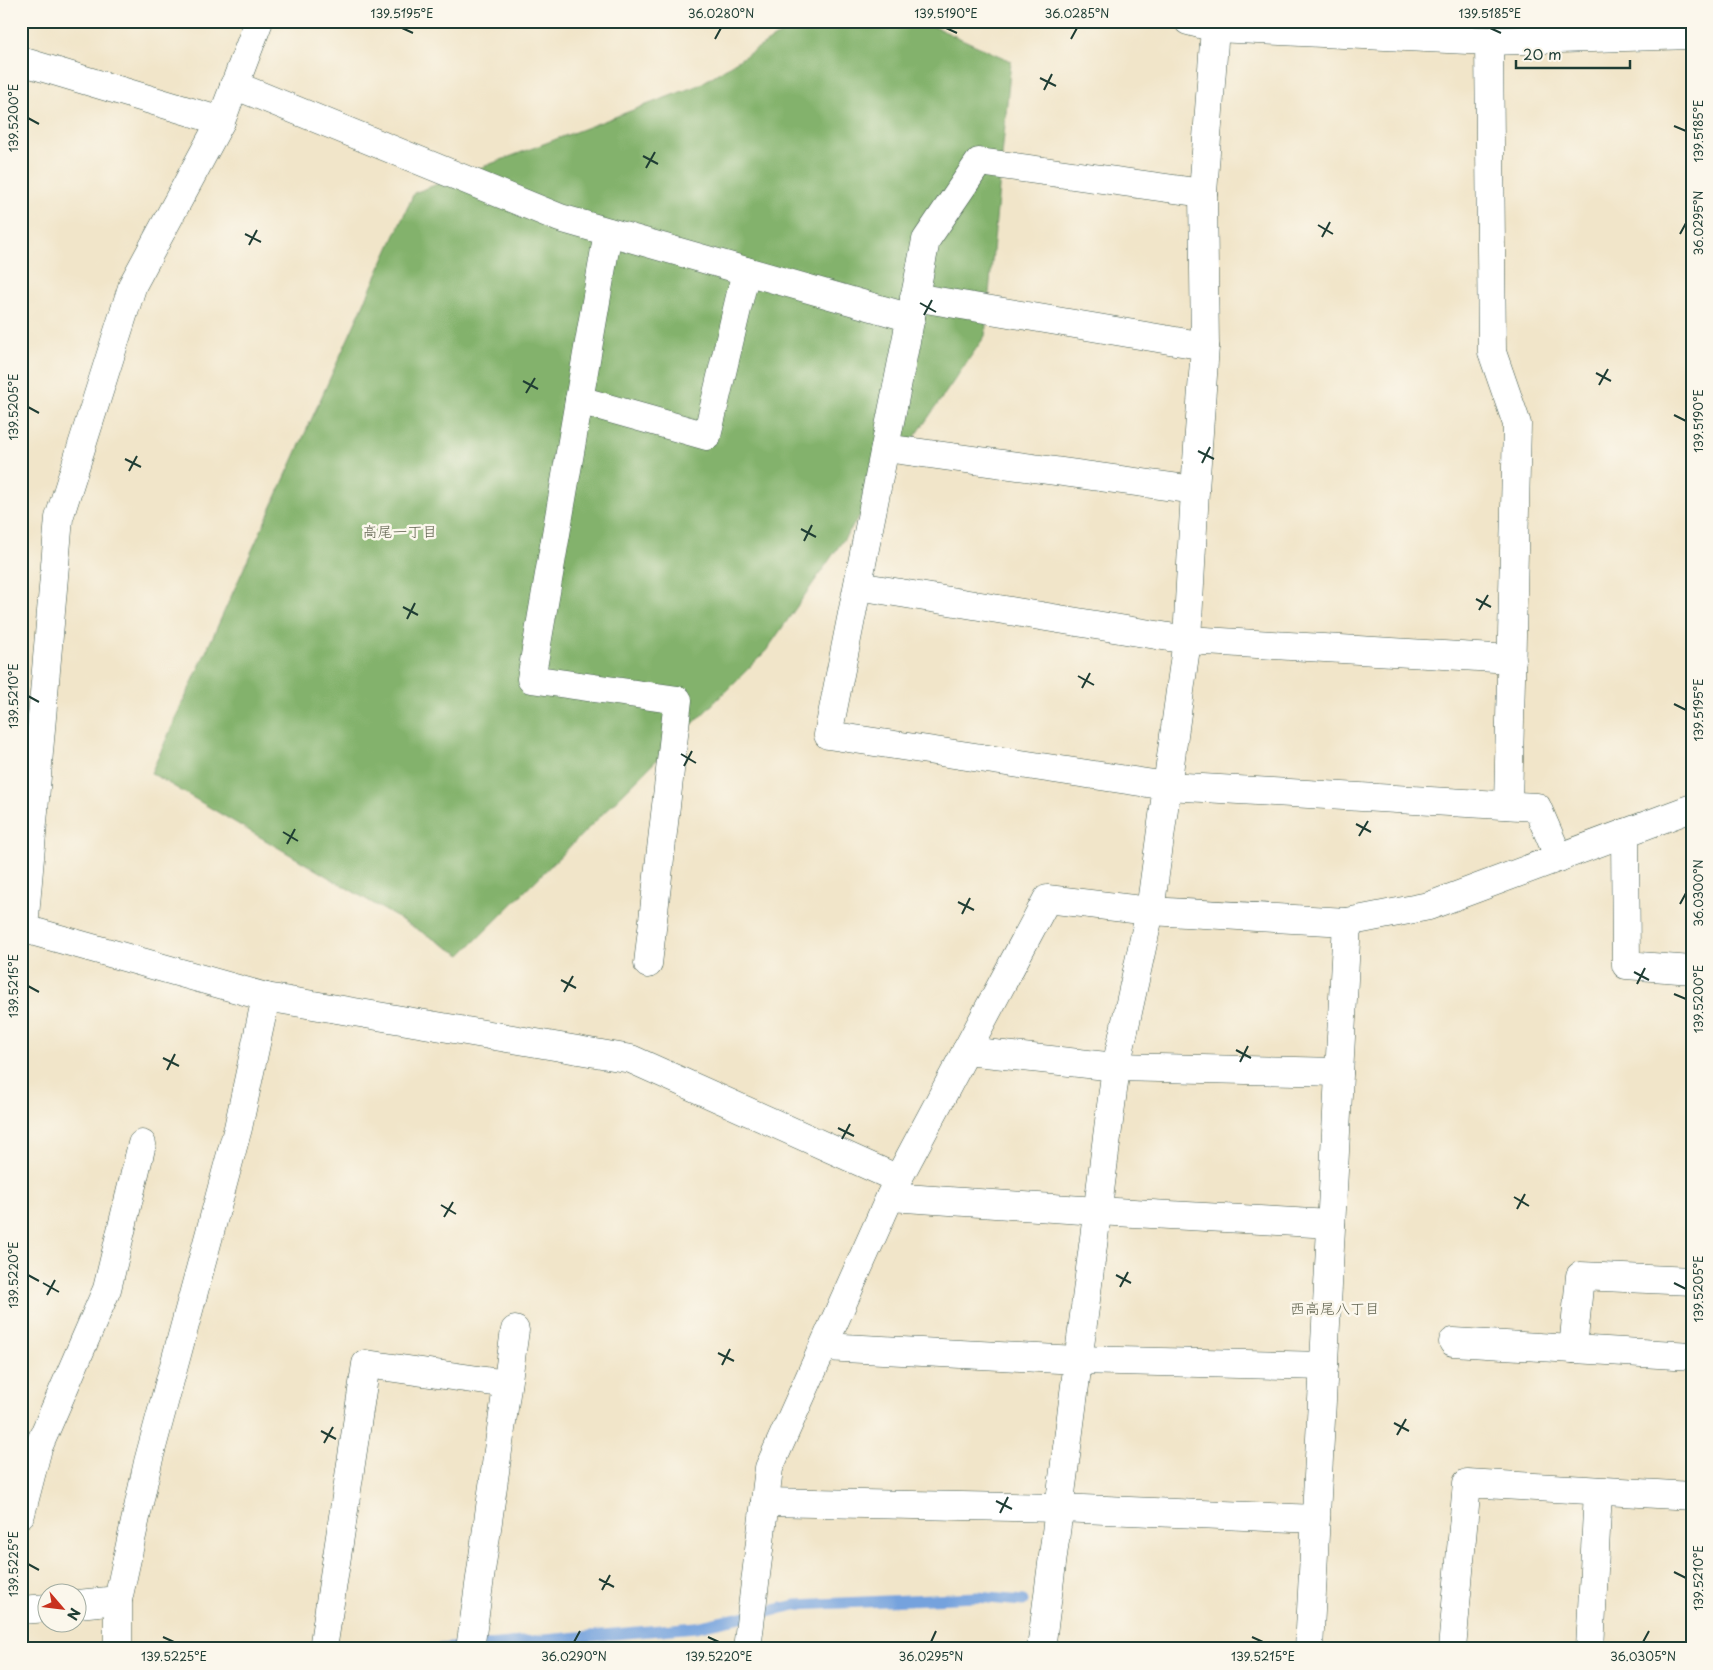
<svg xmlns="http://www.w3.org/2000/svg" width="1713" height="1670" viewBox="0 0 1713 1670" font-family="'Playpen Sans','Klee One',sans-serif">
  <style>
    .forest { fill: #83b26c; stroke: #517850 }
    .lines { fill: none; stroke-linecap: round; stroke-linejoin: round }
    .stream { stroke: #74a2dd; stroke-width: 11 }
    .street-casing { stroke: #3e564a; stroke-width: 29 }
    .street { stroke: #fff; stroke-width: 28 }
    .ticks { fill: none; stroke: #1f3d34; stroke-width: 2 }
    .labels { text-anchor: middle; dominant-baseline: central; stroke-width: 5; stroke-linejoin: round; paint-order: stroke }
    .neighbourhood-label { font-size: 15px; fill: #626551; stroke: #fbf7ec }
    .neatline { fill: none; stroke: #1f3d34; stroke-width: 2 }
    .ticks-label { font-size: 12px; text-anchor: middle; fill: #1f3d34 }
  </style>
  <rect width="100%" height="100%" fill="#fbf7ec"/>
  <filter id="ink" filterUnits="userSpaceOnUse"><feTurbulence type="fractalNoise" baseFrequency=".02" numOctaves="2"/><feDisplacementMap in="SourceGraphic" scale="10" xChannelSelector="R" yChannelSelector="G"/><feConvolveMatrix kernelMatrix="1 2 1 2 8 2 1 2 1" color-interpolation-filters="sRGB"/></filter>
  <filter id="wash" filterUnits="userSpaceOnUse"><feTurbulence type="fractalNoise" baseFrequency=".0096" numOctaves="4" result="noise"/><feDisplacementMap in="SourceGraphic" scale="20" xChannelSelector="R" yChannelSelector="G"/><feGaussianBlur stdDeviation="1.12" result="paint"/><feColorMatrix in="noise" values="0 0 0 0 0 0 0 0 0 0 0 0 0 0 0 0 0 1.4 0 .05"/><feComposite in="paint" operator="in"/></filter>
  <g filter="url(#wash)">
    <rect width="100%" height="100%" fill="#f1e5c9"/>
    <path class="forest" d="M801,21h120l90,40 -26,275 -219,315 -305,304 -310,-182 263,-580 285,-108z"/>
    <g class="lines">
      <path class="stream" d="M440,1649l256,-22 100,-22 181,-8 46,4"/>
    </g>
  </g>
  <g filter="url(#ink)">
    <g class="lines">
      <g class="street-casing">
        <g id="street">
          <path d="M1188,21l27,7 274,13 203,-6"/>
          <path d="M1489,41l3,311 25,72 -9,381"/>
          <path d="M21,61l200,60"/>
          <path d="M234,85l326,133 351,100"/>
          <path d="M1203,193l-224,-31 -53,78 -98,495 339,51 370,21 22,51"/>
          <path d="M608,232l-77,447 147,21 -30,264"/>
          <path d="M914,297l291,49"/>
          <path d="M579,400l128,36 39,-165"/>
          <path d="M885,448l310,42"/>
          <path d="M858,586l329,54 325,19"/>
          <path d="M1625,833l1,132 66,5"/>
          <path d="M21,928l245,69 365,62 267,120"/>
          <path d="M24,928l35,-410 74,-234 88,-163 38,-100"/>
          <path d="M966,1051l150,16 223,5"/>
          <path d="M890,1197l207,14 234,13"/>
          <path d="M1453,1342l239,14"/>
          <path d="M824,1347l254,13 246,6"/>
          <path d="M1573,1349l7,-73 112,5"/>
          <path d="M765,1502l294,6 257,11"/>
          <path d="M21,1514l17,-66 69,-159 35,-145"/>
          <path d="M78,1604l40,-4"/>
          <path d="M21,1610l27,-2"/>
          <path d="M118,1649v-49l30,-138 90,-334 28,-131"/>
          <path d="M323,1649l43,-285 141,20"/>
          <path d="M470,1649l45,-319"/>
          <path d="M747,1649l22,-181 129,-289 149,-280 103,12 197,11 82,-16 263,-98"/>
          <path d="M1041,1649l75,-582 34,-156 37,-271 8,-150 10,-144 -2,-153 12,-165"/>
          <path d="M1309,1649l38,-727"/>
          <path d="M1452,1649l15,-166 225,13"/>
          <path d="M1590,1649l8,-158"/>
        </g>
      </g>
      <use href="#street" class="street"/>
    </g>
  </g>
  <path class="ticks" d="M402,28l11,5M946,28l11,5M1490,28l11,5M715,39l6,-11M1071,39l6,-11M1040,78l16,8M1044,90l8,-16M28,118l11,6M1674,126l12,5M643,156l15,8M646,168l9,-16M1318,225l15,9M245,234l16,8M1680,234l6,-11M1322,237l8,-15M249,245l8,-15M920,303l16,9M924,315l8,-15M1596,373l15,8M523,381l15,8M1599,385l9,-16M526,393l9,-15M28,407l11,6M1674,415l12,6M1198,451l16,8M125,459l16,8M1202,463l8,-16M129,471l8,-15M801,529l15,8M804,541l8,-16M1476,599l15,8M403,607l15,8M1479,610l9,-15M407,619l8,-16M1078,676l16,9M1082,688l8,-15M28,696l11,6M1674,704l12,6M681,754l15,9M684,766l8,-15M1356,824l15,8M283,832l15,9M1359,836l9,-15M287,844l8,-15M958,902l16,8M1680,904l6,-11M962,914l8,-16M1634,972l15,8M561,980l15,8M1637,984l8,-16M28,986l11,6M564,992l9,-16M1674,994l12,5M1236,1050l15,8M163,1058l16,8M1240,1062l8,-16M167,1070l8,-16M838,1128l16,8M842,1139l8,-15M1514,1197l15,9M441,1205l15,9M1517,1209l8,-15M444,1217l9,-15M28,1275l11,6M1116,1275l15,8M43,1283l16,9M1674,1283l12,6M1120,1287l8,-15M47,1295l8,-15M718,1353l16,8M722,1365l8,-16M1394,1423l15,8M321,1431l15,8M1397,1435l9,-16M324,1443l9,-16M996,1501l16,8M1000,1513l8,-16M28,1564l11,6M1674,1572l12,6M599,1579l15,8M602,1590l8,-15M163,1637l11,5M708,1637l11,5M1252,1637l11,5M574,1642l6,-11M931,1642l5,-11M1643,1642l6,-11"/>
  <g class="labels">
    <g class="neighbourhood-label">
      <text x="400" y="530">高尾一丁目</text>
      <text x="1335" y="1307">西高尾八丁目</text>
    </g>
  </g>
  <rect width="1713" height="1670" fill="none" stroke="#fbf7ec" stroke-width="55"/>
  <g transform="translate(62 1608) rotate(118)"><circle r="24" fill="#fbf7ec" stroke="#a3ada2"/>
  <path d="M0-4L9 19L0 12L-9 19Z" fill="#c8321e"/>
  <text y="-8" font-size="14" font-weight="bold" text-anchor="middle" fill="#1f3d34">N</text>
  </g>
  <path d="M1516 60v8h114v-8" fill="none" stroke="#1f3d34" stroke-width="2.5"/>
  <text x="1523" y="60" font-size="15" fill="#1f3d34" stroke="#fbf7ec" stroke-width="4" paint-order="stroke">20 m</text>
  <rect x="28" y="28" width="1658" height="1614" class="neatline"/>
  <g class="ticks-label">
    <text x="402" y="18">139.5195°E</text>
    <text x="721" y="18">36.0280°N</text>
    <text x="946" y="18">139.5190°E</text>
    <text x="1077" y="18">36.0285°N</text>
    <text x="1490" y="18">139.5185°E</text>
    <text transform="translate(14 118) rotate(-90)" y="4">139.5200°E</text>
    <text transform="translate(1699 131) rotate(-90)" y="4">139.5185°E</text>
    <text transform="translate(1699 223) rotate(-90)" y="4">36.0295°N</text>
    <text transform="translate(14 407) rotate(-90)" y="4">139.5205°E</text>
    <text transform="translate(1699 421) rotate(-90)" y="4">139.5190°E</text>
    <text transform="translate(14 696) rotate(-90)" y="4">139.5210°E</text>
    <text transform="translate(1699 710) rotate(-90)" y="4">139.5195°E</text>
    <text transform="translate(1699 893) rotate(-90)" y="4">36.0300°N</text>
    <text transform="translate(14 986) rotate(-90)" y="4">139.5215°E</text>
    <text transform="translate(1699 999) rotate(-90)" y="4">139.5200°E</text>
    <text transform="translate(14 1275) rotate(-90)" y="4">139.5220°E</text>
    <text transform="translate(1699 1289) rotate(-90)" y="4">139.5205°E</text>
    <text transform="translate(14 1564) rotate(-90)" y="4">139.5225°E</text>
    <text transform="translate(1699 1578) rotate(-90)" y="4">139.5210°E</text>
    <text x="174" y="1661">139.5225°E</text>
    <text x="574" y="1661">36.0290°N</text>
    <text x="719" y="1661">139.5220°E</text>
    <text x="931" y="1661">36.0295°N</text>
    <text x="1263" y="1661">139.5215°E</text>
    <text x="1643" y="1661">36.0305°N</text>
  </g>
</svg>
